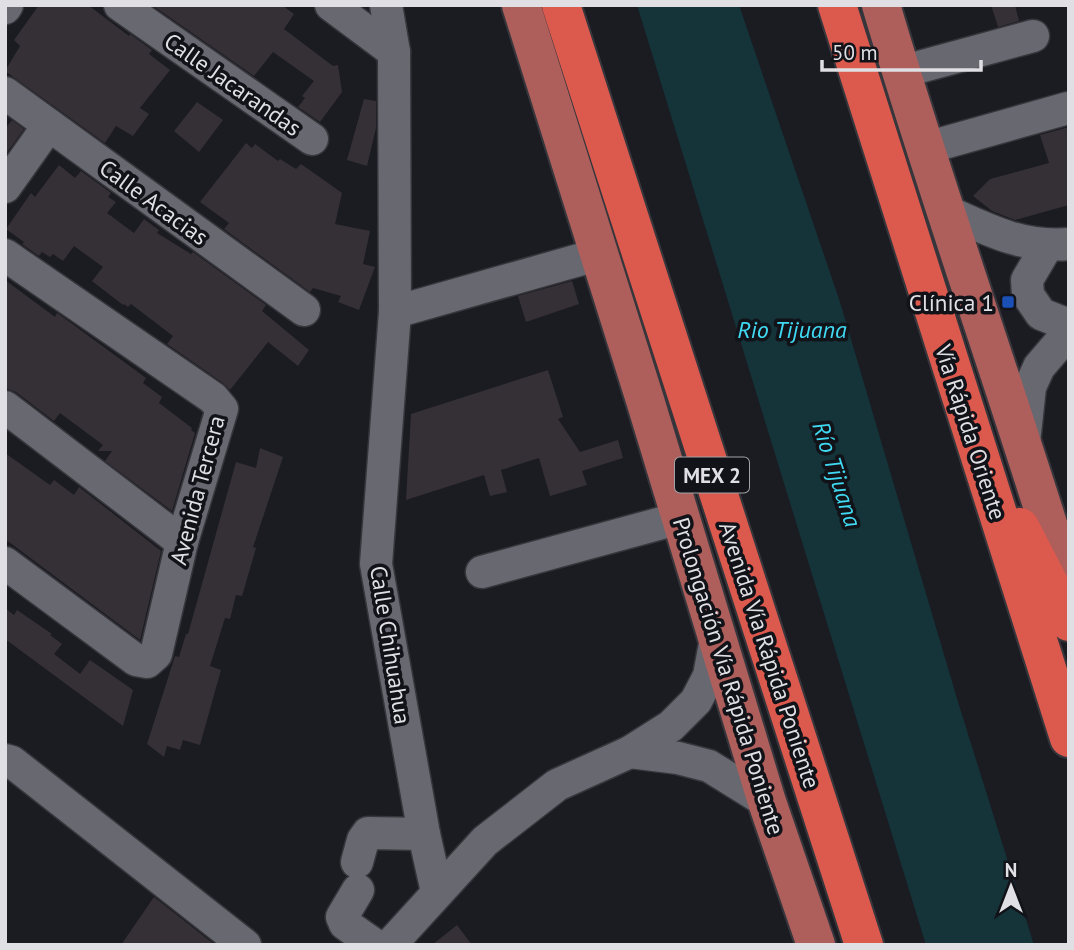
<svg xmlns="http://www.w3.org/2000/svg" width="1074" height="950" viewBox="0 0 1074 950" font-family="'PT Sans',sans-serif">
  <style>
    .water { fill: #14343a }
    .building { fill: #353036 }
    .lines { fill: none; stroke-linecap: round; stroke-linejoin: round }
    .minor-casing { stroke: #36363c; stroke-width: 35 }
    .major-casing { stroke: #36363c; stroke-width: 42 }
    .highway-casing { stroke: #36363c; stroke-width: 42 }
    .minor { stroke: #686871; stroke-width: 32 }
    .major { stroke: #ae5f5b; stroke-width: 38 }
    .highway { stroke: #dc594d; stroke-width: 38 }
    .transit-dot { fill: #1a4fb4; stroke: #121219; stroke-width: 2.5 }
    .labels { text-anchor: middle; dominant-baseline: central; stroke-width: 7; stroke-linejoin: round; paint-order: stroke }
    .shield { fill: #121219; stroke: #a2a2a7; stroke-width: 2 }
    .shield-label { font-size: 21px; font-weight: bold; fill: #dfdfe4 }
    .street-label { font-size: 23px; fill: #dfdfe4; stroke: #121219 }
    .poi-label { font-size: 23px; fill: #dfdfe4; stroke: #121219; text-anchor: end }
    .water-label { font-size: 24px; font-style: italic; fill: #40d9f2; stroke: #121219 }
  </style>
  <rect width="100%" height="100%" fill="#1b1b22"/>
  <path class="water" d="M637,5h102l101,297 118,400 76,243h-108z"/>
  <g class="building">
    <path d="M39,5h49l41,31 1,-2 22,16 -3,4 21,16 -30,38 9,6 -16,22 -17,-10 -11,17 -100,-72 15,-25 -6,-6z"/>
    <path d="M152,5h130l12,9 -10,15 49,37 5,-1 4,27 -22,30 -22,-15 7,-9 -3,-2 12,-15 -41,-29 -19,24z"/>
    <path d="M991,5h24l4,16 -21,6z"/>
    <path d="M364,99l12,2v27l-9,38 -20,-6z"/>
    <path d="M197,102l26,18 -24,32 -25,-21z"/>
    <path d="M12,120l12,9 -19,26v-26z"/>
    <path d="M1069,127v78l-54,15 -23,-9 -19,-15 17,-17 59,-16 -9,-28z"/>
    <path d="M246,143l6,5 3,-4 23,17 2,-2 16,10 5,-5 20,14 21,15 -7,31 35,7 -7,33 12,3 -16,43 -21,-8 3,-6 -28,-8 -3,4 -86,-63 5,-6 -29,-21z"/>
    <path d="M59,165l16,13 6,-7 30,22 -3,4 8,5 -9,11 27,20 10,-14 15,11 -2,3 34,21 2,-2 73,53 -4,6 47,39 -11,16 -30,-24 -38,48 -7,-7 -56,-39 6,-8 -42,-32 -3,3 -4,-3 -1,1 -31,-24 11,-14 -29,-21 -11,15 -10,-7 -3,3 -8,-5 -3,4 -17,-12 2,-2 -18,-13 25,-36 4,4z"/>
    <path d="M5,280l50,37 2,-4 3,2 86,63 -3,5 19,14 -3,6 33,25 -1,2 4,3 -23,78 -67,-50 7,-10h-14l5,-6 -43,-32 -6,8 -38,-29 -11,-4z"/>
    <path d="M572,281l7,23 -53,18 -8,-26z"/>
    <path d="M548,370l15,47 -5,2 22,33 38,-12 5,18 -41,13 5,14 -37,11 -11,-38 -38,12 6,22 -17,4 -6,-21 -78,25 5,-86z"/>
    <path d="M260,448l23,9 -30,90 3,1 -14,48 -6,-1 -6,24 -5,-1 -15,48 11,4 -21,75 -17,-5 -3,10 -13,-4 -3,11 -17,-13 28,-88 4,1 7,-23h2l48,-172 20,6z"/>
    <path d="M5,453l45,32 4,-5 20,15 5,-8 82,64 -21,89 -135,-101z"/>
    <path d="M5,608l9,7 3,-5 35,24 -2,1 12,9 -8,10 26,20 10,-14 43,30 -10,36 -118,-87z"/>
    <path d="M154,897l61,48h-94z"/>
    <path d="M457,925l15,20h-40z"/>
  </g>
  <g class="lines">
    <g class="minor-casing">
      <g id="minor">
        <path d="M120,5l192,134"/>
        <path d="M331,5l63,47"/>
        <path d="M386,5l8,47 1,260 -19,252 48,270 13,58"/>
        <path d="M5,8l2,-3"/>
        <path d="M901,72l132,-36"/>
        <path d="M5,93l299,217"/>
        <path d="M926,148l142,-40"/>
        <path d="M5,187l44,-62"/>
        <path d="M946,211c42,19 76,37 123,33"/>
        <path d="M1047,246l-20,34 1,15 13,19 28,11"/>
        <path d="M5,255l208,143 9,11 -40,133 -26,112 -9,8 -11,-2 -131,-97"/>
        <path d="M395,312l205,-58"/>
        <path d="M5,407l177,135"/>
        <path d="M1024,443l6,-56 9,-20 30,-35"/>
        <path d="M482,572l198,-54"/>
        <path d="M630,752l48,6 31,8 58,36"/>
        <path d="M5,760l7,2 233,183"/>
        <path d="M357,862l6,-22 5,-7 56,1"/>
        <path d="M358,890l-16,27 3,7 30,21"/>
        <path d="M390,945l95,-104 72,-56 73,-33 41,-26 25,-25 13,-25 7,-38"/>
      </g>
    </g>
    <g class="major-casing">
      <g id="major">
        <path d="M521,5l124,395 122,402 49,143"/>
        <path d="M881,5c58,197 128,390 188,586"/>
      </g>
    </g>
    <g class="highway-casing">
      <g id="highway">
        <path d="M561,5l303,940"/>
        <path d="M837,5l232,733"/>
        <path d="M1020,527l49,95"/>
      </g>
    </g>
    <use href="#minor" class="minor"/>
    <use href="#major" class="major"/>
    <use href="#highway" class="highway"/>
  </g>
  <rect class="transit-dot" x="1001" y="295" width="14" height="14" rx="3.5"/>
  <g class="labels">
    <rect class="shield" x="675" y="457.5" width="74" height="35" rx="5"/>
    <g class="shield-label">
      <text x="712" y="475">MEX 2</text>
    </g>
    <g class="street-label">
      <text transform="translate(233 84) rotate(35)">Calle Jacarandas</text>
      <text transform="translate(154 202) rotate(36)">Calle Acacias</text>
      <text transform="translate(971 432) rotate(72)">Vía Rápida Oriente</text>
      <text transform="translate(197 490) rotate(-75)">Avenida Tercera</text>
      <text transform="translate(391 645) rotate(81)">Calle Chihuahua</text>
      <text transform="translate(770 655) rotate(72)">Avenida Vía Rápida Poniente</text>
      <text transform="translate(729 676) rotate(73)">Prolongación Vía Rápida Poniente</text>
    </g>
    <g class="poi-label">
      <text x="994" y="302">Clínica 1</text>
    </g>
    <g class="water-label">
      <text x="792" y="329">Rio Tijuana</text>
      <text transform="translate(837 474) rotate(72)">Río Tijuana</text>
    </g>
  </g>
  <rect width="1074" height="950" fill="none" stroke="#dfdfe4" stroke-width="14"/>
  <g transform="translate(1011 887)" stroke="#121219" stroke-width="5" paint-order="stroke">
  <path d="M0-5L12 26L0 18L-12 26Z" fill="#dfdfe4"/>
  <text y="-10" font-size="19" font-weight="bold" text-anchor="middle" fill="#dfdfe4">N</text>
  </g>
  <path d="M822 60v10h159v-10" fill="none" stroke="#dfdfe4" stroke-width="3.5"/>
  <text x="832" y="60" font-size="21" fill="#dfdfe4" stroke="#121219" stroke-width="5" paint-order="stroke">50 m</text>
</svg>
